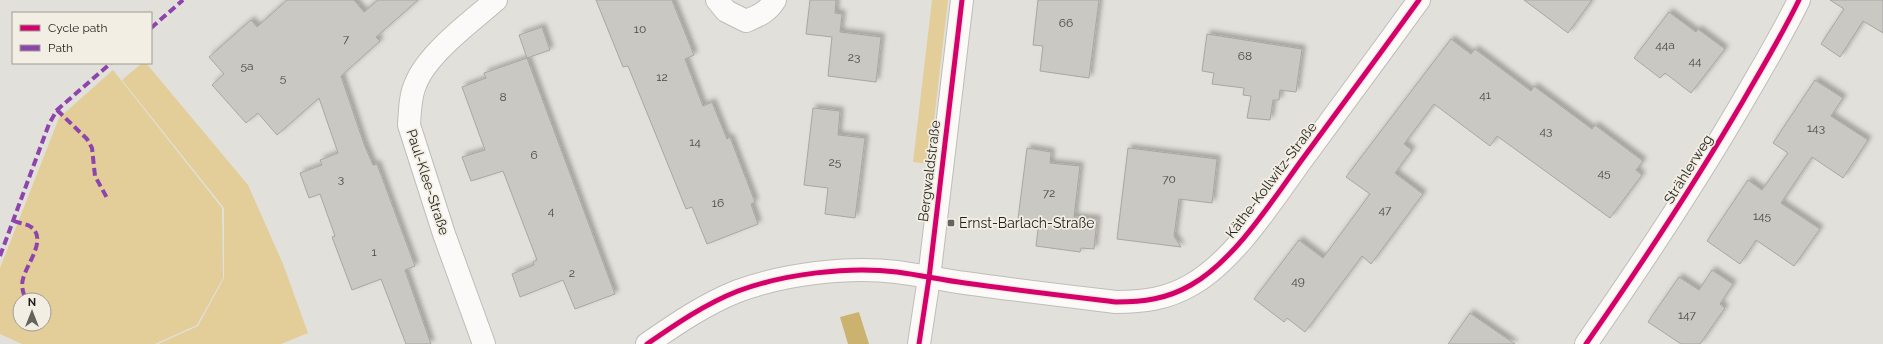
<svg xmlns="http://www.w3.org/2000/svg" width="1883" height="344" viewBox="0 0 1883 344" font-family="Raleway,sans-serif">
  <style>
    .green { fill: #e3ce9a; fill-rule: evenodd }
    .water { fill: #ccb26f }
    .building { fill: #cac8c3; stroke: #a8a7a2; filter: url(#shadow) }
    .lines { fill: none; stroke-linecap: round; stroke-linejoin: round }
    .minor-casing { stroke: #bebdb8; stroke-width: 24 }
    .minor { stroke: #fbfaf9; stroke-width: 22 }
    .quiet { stroke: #8e44ad; stroke-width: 4; stroke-dasharray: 8 4; stroke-linecap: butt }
    .cycleway-casing { stroke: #f2eee3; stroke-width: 8 }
    .cycleway { stroke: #d6006c; stroke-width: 5 }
    .poi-dot { fill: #64635e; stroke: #f2eee3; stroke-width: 1.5 }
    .labels { text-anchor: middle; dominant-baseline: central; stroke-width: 3.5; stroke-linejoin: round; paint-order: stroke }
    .number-label { font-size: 12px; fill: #4a4945 }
    .street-label { font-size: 14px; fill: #201f1b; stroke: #f2eee3 }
    .poi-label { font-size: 14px; fill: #201f1b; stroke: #f2eee3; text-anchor: start }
  </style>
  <defs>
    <filter id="shadow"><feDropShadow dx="3.5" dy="-3.5" stdDeviation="2" flood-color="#0004"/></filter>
  </defs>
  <rect width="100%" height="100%" fill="#e2e0da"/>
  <g class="green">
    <path d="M932,0h16l-19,164 -16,-2z"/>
    <path d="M142,63h4l102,122 35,79 25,69 -27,11h-123l40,-18 26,-48v-70l-102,-128z"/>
    <path d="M113,70l109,138 1,70 -26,47 -42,19h-133l-22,-10v-66l59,-150zM20,300h24v24h-24z"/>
  </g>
  <path class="water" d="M859,312l10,32h-21l-8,-27z"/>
  <g class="building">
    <path d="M287,0h67l10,12 14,-12h40l-42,37 4,4 -39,35 23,68 9,21 4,-1 38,102 -10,4 26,74h-25l-25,-65 -29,11 -20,-53 3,-1 -15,-42 -11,4 -9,-25 22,-8 -2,-5 18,-7 -19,-55 -42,37 -19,-22 -12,10 -34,-38 12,-11 -15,-17 42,-37 6,7z"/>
    <path d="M596,0h76l22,55 -9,4 18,47 9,-4 15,37 3,-2 25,65 -4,2 7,20 -51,20 -15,-37 -6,2 -58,-143 -5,1z"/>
    <path d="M810,0h26l-1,13 7,1 -2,18 41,5 -5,45 -48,-6 4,-39 -26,-3z"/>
    <path d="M1038,0h61l-10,78 -49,-7 3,-25 -10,-1z"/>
    <path d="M1524,0h68l-24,33z"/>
    <path d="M1830,0h53v33l-20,-12 -23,36 -19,-13 23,-35z"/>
    <path d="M1669,12l27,20 2,-3 27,20 -34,44 -26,-20 -5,5 -26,-20z"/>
    <path d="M542,27l8,23 -23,8 -8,-23z"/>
    <path d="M1207,34l95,15 -6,43 -16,-2 -1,10h-6l-3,20 -23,-2 4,-22 -8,-1 1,-7 -32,-4 2,-11 -12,-2z"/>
    <path d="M1451,39l20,15 4,-5 56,42 3,-5 58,43 3,-4 48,36 -7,9 6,5 -32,43 -113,-82 -7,10 -56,-42 -30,40 8,6 -17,23 28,21 -52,70 -9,-8 -57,76 -18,-14 -3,4 -30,-23 45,-59 24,18 47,-64 -24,-17z"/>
    <path d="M527,58l88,236 -40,15 -12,-29 -43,17 -8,-23 22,-9 -1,-3 4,-2 -34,-89 -32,10 -9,-24 23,-7 -23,-63 24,-9 -2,-5z"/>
    <path d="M1815,80l28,18 -12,18 37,24 -25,38 -31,-21 -31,46 39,26 -26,37 -38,-26 -16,24 -33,-23 41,-61 14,10 26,-37 -15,-10z"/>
    <path d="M813,108l27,3 -2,24 27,3 -10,80 -30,-4 3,-26 -24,-3z"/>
    <path d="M1027,148l24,4 -1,11 30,3 -6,51 23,2 -3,30 -13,-1 -1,4 -44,-6 3,-24 -21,-3z"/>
    <path d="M1128,148l89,11 -5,44 -33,-4 -5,37 7,11 -64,-8z"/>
    <path d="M1712,270l21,14 -13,20 5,4 -25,36h-19l-33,-22 31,-45 20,13z"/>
    <path d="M1470,313l45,31h-67z"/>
  </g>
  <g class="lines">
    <g class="minor-casing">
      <g id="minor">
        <path d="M717,0l9,11 20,10c12,-5 22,-9 29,-21"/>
        <path d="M484,344l-40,-110 -35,-109c1,-14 1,-30 7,-42 12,-30 56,-62 80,-83"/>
        <path d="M647,344c29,-20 58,-40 91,-53 46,-17 110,-25 159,-19 23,3 45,8 68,11 50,7 101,13 151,19 27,0 51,-3 75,-17 43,-24 81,-84 110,-124 39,-53 79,-107 118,-161"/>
        <path d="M919,344l10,-66 33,-278"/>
        <path d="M1586,344c55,-79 108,-159 157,-243 19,-33 39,-66 56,-101"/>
      </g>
    </g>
    <use href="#minor" class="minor"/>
    <g class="quiet">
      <path d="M151,28l32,-28"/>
      <path d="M57,110l30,29 5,9 3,28 12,22"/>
      <path d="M14,221c5,2 13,3 17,6 17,12 -5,38 -8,52 -2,7 0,14 3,21"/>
      <path d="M0,256l49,-132 8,-14 54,-47"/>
    </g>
    <g class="cycleway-casing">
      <g id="cycleway">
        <path d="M647,344c29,-20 58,-40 91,-53 46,-17 110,-25 159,-19 23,3 45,8 68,11 50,7 101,13 151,19 27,0 51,-3 75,-17 43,-24 81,-84 110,-124 39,-53 79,-107 118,-161"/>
        <path d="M919,344l10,-66 33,-278"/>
        <path d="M1586,344c55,-79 108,-159 157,-243 19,-33 39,-66 56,-101"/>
      </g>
    </g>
    <use href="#cycleway" class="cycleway"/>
  </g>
  <rect class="poi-dot" x="947" y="219" width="8" height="8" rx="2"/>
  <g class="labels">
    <g class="number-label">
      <text x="1066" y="23">66</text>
      <text x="640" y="29">10</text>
      <text x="346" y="39">7</text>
      <text x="1665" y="45">44a</text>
      <text x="1245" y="56">68</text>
      <text x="854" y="57">23</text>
      <text x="1695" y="61">44</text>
      <text x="247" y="66">5a</text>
      <text x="662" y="77">12</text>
      <text x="283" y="78">5</text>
      <text x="1485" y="95">41</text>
      <text x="503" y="97">8</text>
      <text x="1816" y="128">143</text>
      <text x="1546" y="131">43</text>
      <text x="695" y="142">14</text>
      <text x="534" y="155">6</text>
      <text x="835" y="162">25</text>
      <text x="1604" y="173">45</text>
      <text x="341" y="179">3</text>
      <text x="1169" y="179">70</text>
      <text x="1049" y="193">72</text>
      <text x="718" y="203">16</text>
      <text x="1385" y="210">47</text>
      <text x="551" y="211">4</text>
      <text x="1762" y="216">145</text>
      <text x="374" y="252">1</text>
      <text x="572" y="273">2</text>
      <text x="1298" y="281">49</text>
      <text x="1687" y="315">147</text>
    </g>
    <g class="street-label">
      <text transform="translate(1688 169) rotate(-58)">Strählerweg</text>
      <text transform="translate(929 171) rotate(-83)">Bergwaldstraße</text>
      <text transform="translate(1271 180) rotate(-53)">Käthe-Kollwitz-Straße</text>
      <text transform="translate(428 182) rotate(72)">Paul-Klee-Straße</text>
    </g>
    <g class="poi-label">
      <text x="959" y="223">Ernst-Barlach-Straße</text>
    </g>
  </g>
  <rect x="12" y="12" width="140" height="52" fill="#f2eee3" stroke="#9e9b93"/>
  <rect x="20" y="25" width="20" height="6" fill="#d6006c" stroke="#9e9b93"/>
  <text x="48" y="32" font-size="12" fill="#201f1b">Cycle path</text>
  <rect x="20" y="45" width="20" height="6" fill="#8e44ad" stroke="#9e9b93"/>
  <text x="48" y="52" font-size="12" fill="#201f1b">Path</text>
  <g transform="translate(32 312)"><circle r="19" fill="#f2eee3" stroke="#9e9b93"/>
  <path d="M0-3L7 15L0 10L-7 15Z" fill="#64635e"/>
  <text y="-6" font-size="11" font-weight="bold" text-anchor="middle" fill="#201f1b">N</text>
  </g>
</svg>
